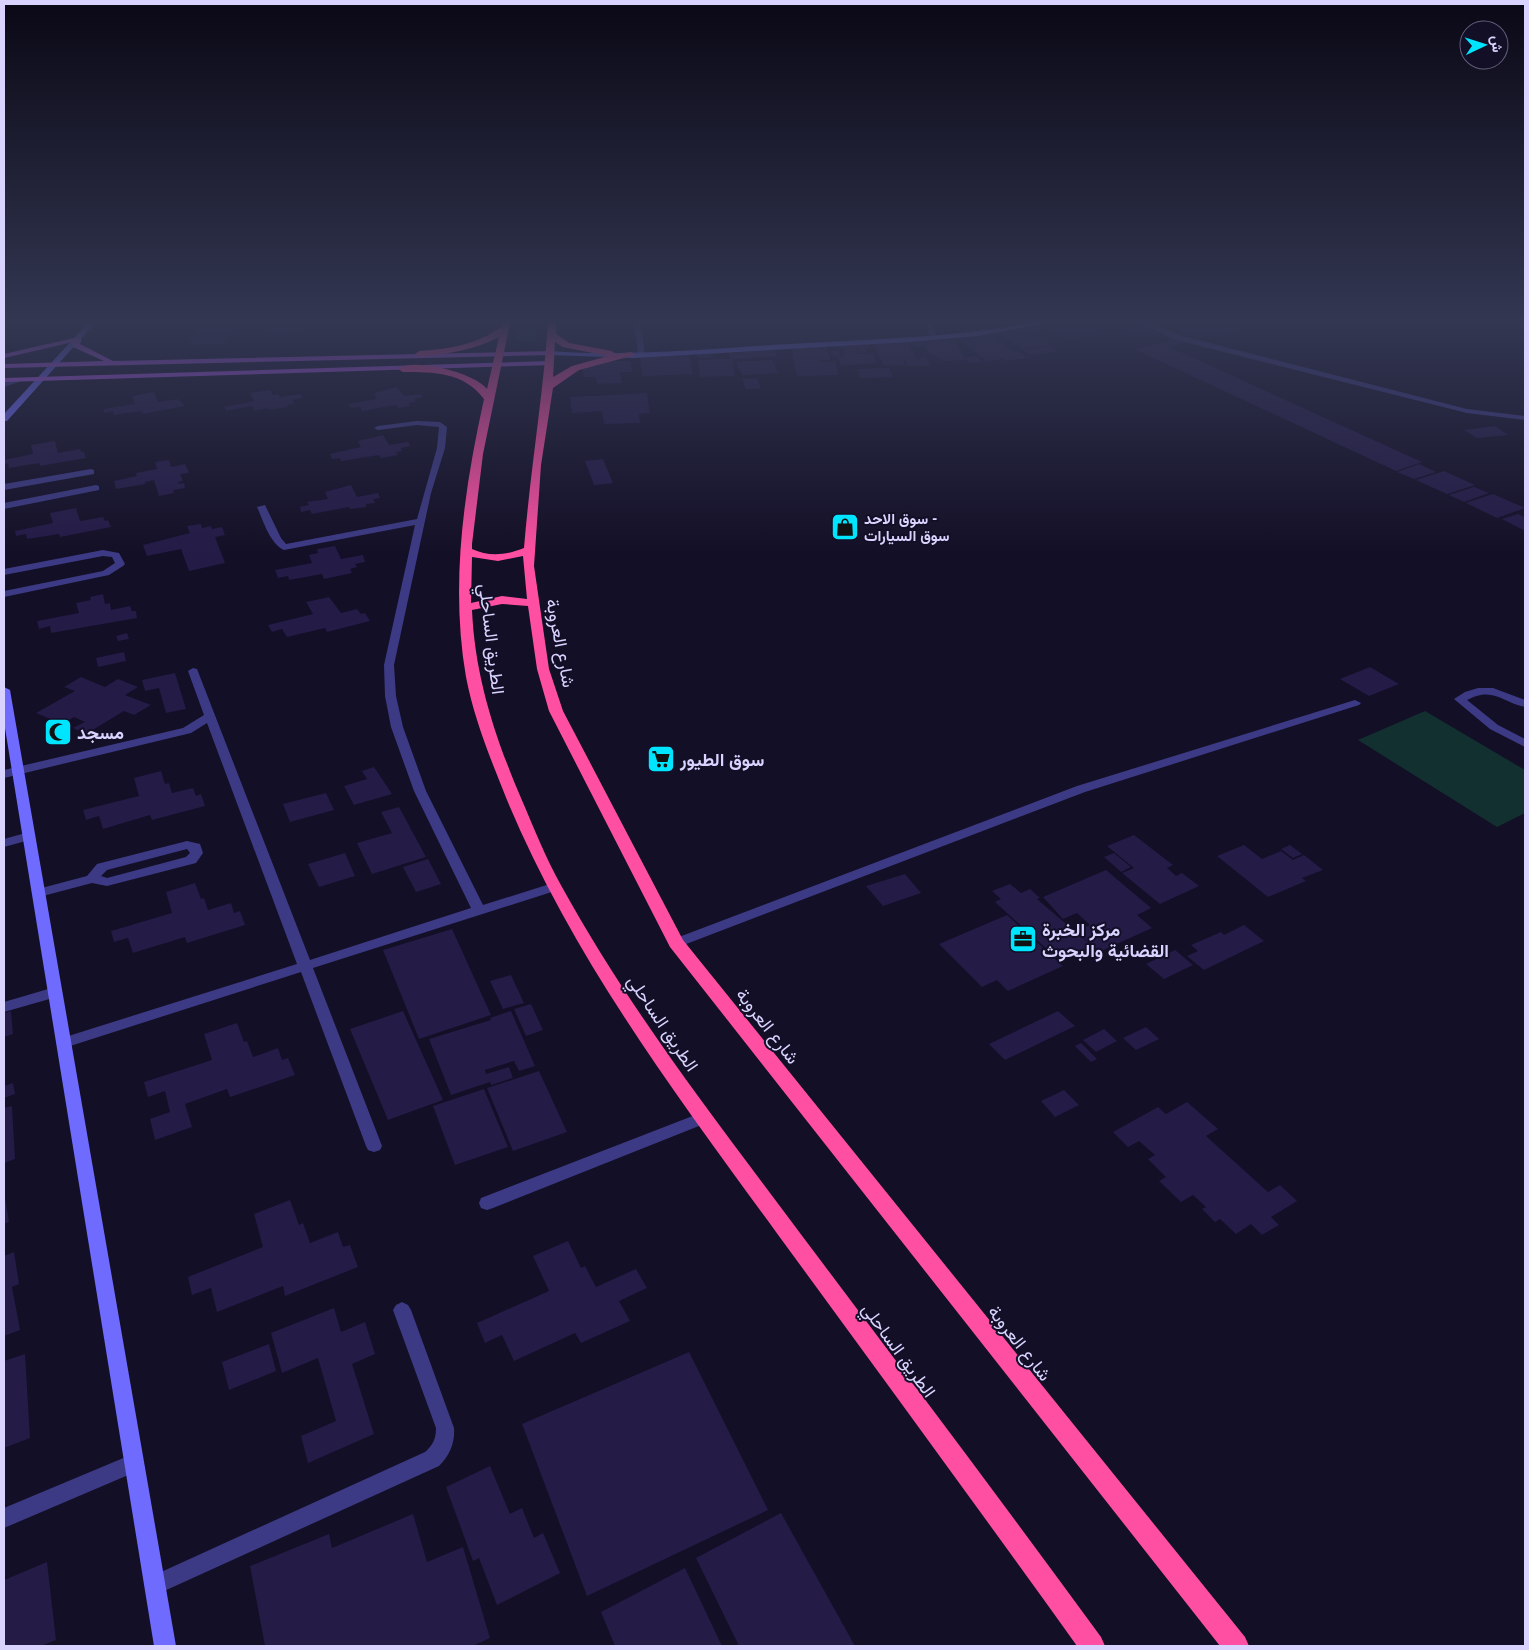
<svg xmlns="http://www.w3.org/2000/svg" width="1529" height="1650" viewBox="0 0 1529 1650" font-family="'PT Sans',Vazirmatn,sans-serif">
  <style>
    .green { fill: #12302f }
    .building { fill: #241b47 }
    .lines { fill: none; stroke-linecap: round; stroke-linejoin: round }
    .lane { fill: #3d3a85; fill-rule: evenodd }
    .street { fill: #3d3a85; fill-rule: evenodd }
    .secondary { fill: #6f6bff; fill-rule: evenodd }
    .primary { fill: #c25bff; fill-rule: evenodd }
    .highway { fill: #ff4fa3; fill-rule: evenodd }
    .labels { text-anchor: middle; dominant-baseline: central; stroke-width: 4; stroke-linejoin: round; paint-order: stroke }
    .far-poi-label { font-size: 15px; font-weight: bold; fill: #d9d4ff; stroke: #130f26; text-anchor: start }
    .street-label { font-size: 18px; fill: #d9d4ff; stroke: #130f26 }
    .poi-label { font-size: 18px; font-weight: bold; fill: #d9d4ff; stroke: #130f26; text-anchor: start }
  </style>
  <rect width="100%" height="100%" fill="#130f26"/>
  <g class="green">
    <path d="M518,323h21l-4,19 -21,-2z"/>
    <path d="M1425,711l100,59v43l-28,14 -139,-87z"/>
  </g>
  <g class="building">
    <path d="M202,323h41l-4,7h-7l-8,14 -36,1 13,-16z"/>
    <path d="M269,323h37l-2,6 3,-1 -1,3 -41,2 5,-6h-3z"/>
    <path d="M334,323h26v3h-27z"/>
    <path d="M694,323h30l1,2 -31,1z"/>
    <path d="M730,323h20l1,3 -21,1z"/>
    <path d="M943,323h47v1l-14,3 -32,-1z"/>
    <path d="M1067,323l-21,5 -5,-3 8,-2z"/>
    <path d="M1087,323l14,8 -16,5 -9,-5 -21,4 -8,-4 20,-4 5,3 -4,-4z"/>
    <path d="M1137,323l20,11 -18,3 -24,-12z"/>
    <path d="M1196,323l9,4 -14,4 15,5 -8,2 -24,-9z"/>
    <path d="M1221,323l11,4 9,-2 9,3 -17,4 -19,-7z"/>
    <path d="M1502,323l-22,7 -18,-6v-1z"/>
    <path d="M1037,325l9,5 -9,2 -8,-5z"/>
    <path d="M1212,326l16,6 -18,5 -16,-6z"/>
    <path d="M1024,328l5,4 -30,4 -4,-3z"/>
    <path d="M990,333l23,19 4,-1 10,7 -21,3 -10,-7 6,5 -14,2 -32,-23z"/>
    <path d="M1028,333l7,5 4,-1 11,8 -28,4 -19,-13z"/>
    <path d="M1075,333l9,5 -18,1 -6,-3z"/>
    <path d="M955,339l10,21 -23,1 -7,-6h-5l-5,-9 -10,1 -2,-5z"/>
    <path d="M1177,339l8,4 -16,4 253,115 -26,9 -262,-122z"/>
    <path d="M911,341l2,4h-4l9,16 2,-1 -1,-2 7,-1 4,9h-22l-3,-6h-2l2,5 -21,1 -11,-23z"/>
    <path d="M869,343l1,5h-6l4,4 -19,2h24l3,9 -35,3 -3,-10h-6l-2,-5h9l1,6 4,-1 -1,-7h-3l-2,-5z"/>
    <path d="M1050,346l8,5 -27,4 -8,-5z"/>
    <path d="M826,347l4,13h-9l1,2h13l4,13 -42,1 -6,-28z"/>
    <path d="M774,350l3,6 -45,3 3,17 -35,1 -2,-17 33,-1 -3,-6z"/>
    <path d="M721,352v2l-10,1 1,2 -14,1 -2,-5z"/>
    <path d="M689,355l4,19 -51,2 -2,-19z"/>
    <path d="M976,356l6,6 -12,1 -5,-5z"/>
    <path d="M772,360l6,13 -36,2 -6,-13z"/>
    <path d="M604,361h26l2,11h-12l2,11 -25,1 -1,-7h-12l-1,-8z"/>
    <path d="M889,368l4,9 -33,1 -3,-9z"/>
    <path d="M757,378l4,11h-15l-4,-10z"/>
    <path d="M396,387l9,9 16,-2 2,3 -9,2 2,3 -7,1 1,3 -12,2 -2,-3 -34,6 -2,-4 -9,1 -2,-4 28,-5 -3,-6z"/>
    <path d="M270,390l3,5 5,-1 2,3 20,-3 3,4 -11,2 2,4 -7,1 1,2 -19,3 -1,-2 -14,3 -2,-5 -26,5 -2,-4 30,-6 -4,-8z"/>
    <path d="M154,392l4,10 20,-3 7,7 -42,8 -2,-3 -27,4 -1,-4 -8,2 -2,-4 32,-5 -3,-8z"/>
    <path d="M647,393l3,20 -11,1 1,9 -36,1 -2,-13 -30,2 -2,-16z"/>
    <path d="M1495,426l13,9 -31,3 -13,-8z"/>
    <path d="M383,435l6,10 19,-3 2,4 -9,2 1,3 -6,1 2,3 -17,3 -2,-3 -38,6 -1,-3 -8,1 -2,-5 31,-7 -3,-6z"/>
    <path d="M55,441l3,12 22,-4 1,3h3l2,6 -46,8 -1,-3 -30,5 -1,-5 -4,1v-4l29,-6 -2,-9z"/>
    <path d="M603,459l10,24 -19,2 -9,-24z"/>
    <path d="M169,460l2,7 14,-3 4,9 -9,1 3,7 -5,1 1,2 5,-1 1,5 -12,2 1,3 -15,3 -5,-16 -9,2v2l-29,5 -2,-8 23,-5 -1,-3 21,-4 -2,-7z"/>
    <path d="M1419,464l17,8 -22,7 -17,-7z"/>
    <path d="M1444,471l31,14 -28,9 -31,-14z"/>
    <path d="M351,485l6,12 21,-4 2,5 -7,1 2,4 -9,1v3l-16,2 -1,-2 -37,7 -2,-4 -9,2 -1,-5 9,-2 -2,-3 21,-3 -3,-7z"/>
    <path d="M1474,487l15,6 -25,9 -15,-7z"/>
    <path d="M1493,494l32,14 -28,10 -31,-15z"/>
    <path d="M76,508l4,13 23,-4 2,4 3,-1 3,7 -51,10 -1,-3 -32,5 -1,-5 -10,2 -1,-5 38,-8 -3,-10z"/>
    <path d="M1518,514l7,3v14l-23,-12z"/>
    <path d="M201,524l1,4 9,-2 1,3 10,-2 3,8 -10,2 10,26 -36,8 -8,-22 -34,7 -4,-11 47,-12 -3,-7z"/>
    <path d="M335,546l6,13 22,-4 2,7 -10,2 2,3 -7,2 2,4 -28,6 -2,-5 -33,6 -1,-4 -10,2 -3,-8 37,-7 -3,-8 9,-2 -1,-4z"/>
    <path d="M103,594l2,10 5,-1 1,7 19,-4 2,5h4l1,7 -86,15 -1,-7 -11,3 -2,-8 42,-8 -3,-10 15,-3 -1,-3z"/>
    <path d="M329,597l12,16 16,-4 4,5 4,-1 5,8 -43,11 -2,-4 -38,9 -5,-8 -10,3 -4,-7 45,-11 -7,-12z"/>
    <path d="M127,633l2,6 -11,2 -2,-5z"/>
    <path d="M124,652l2,9 -28,6 -2,-9z"/>
    <path d="M1370,667l29,17 -30,12 -29,-17z"/>
    <path d="M175,673l11,36 -20,4 -7,-25 -14,3 -3,-11z"/>
    <path d="M81,677l24,10 13,-8 20,8 -13,8 26,10 -17,10 -10,-4 -38,23 -13,-6 12,-6 -11,-5 -12,7 -26,-11 39,-22 -11,-4z"/>
    <path d="M374,767l18,27 -38,11 -10,-19 23,-7 -5,-8z"/>
    <path d="M161,771l4,13 4,-1 3,10 21,-5 3,8 5,-2 4,12 -53,14 -2,-5 -47,14 -4,-13 -13,4 -3,-10 56,-14 -5,-18z"/>
    <path d="M326,793l8,17 -44,12 -7,-18z"/>
    <path d="M399,807l27,50 -54,17 -15,-31 35,-10 -11,-21z"/>
    <path d="M1134,835l39,30 -6,3 9,8 6,-3 17,13 -39,18 -38,-31 12,-5 -27,-22z"/>
    <path d="M1244,845l18,14 19,-8 12,9 11,-5 19,15 -21,8 4,3 -38,16 -51,-41z"/>
    <path d="M1290,845l12,9 -9,4 -12,-9z"/>
    <path d="M345,853l10,23 -36,11 -11,-23z"/>
    <path d="M1114,853l17,14 -10,5 -17,-15z"/>
    <path d="M428,859l13,25 -25,8 -13,-25z"/>
    <path d="M1106,870l45,38 -14,7 15,13 -53,24 -23,-21 14,-6 -13,-12 -14,6 -20,-22z"/>
    <path d="M905,874l16,19 -38,13 -17,-20z"/>
    <path d="M195,883l6,16 3,-1 4,12 23,-7 3,10 6,-2 5,14 -58,18 -2,-6 -52,16 -5,-15 -14,4 -3,-11 61,-18 -6,-21z"/>
    <path d="M1010,884l11,9 9,-4 10,9 -3,1 56,48 -32,15 -66,-60 6,-3 -9,-8z"/>
    <path d="M1007,915l56,51 -55,25 -11,-11 -15,7 -43,-43z"/>
    <path d="M1244,925l20,16 -60,29 -17,-14 11,-5 -7,-6 30,-13 3,3z"/>
    <path d="M452,929l39,86 -72,24 -36,-89z"/>
    <path d="M1175,950l18,15 -29,14 -18,-15z"/>
    <path d="M511,975l13,28 -21,6 -13,-28z"/>
    <path d="M531,1004l12,26 -17,6 -12,-27z"/>
    <path d="M11,1011l2,23 -9,3v-24z"/>
    <path d="M403,1011l40,89 -55,20 -38,-91z"/>
    <path d="M511,1011l24,55 -16,5 -5,-10 -29,9 1,4 23,-7 4,11 -22,7 -1,-3 -39,13 -22,-56 62,-19 -1,-2z"/>
    <path d="M1058,1011l17,15 -70,34 -16,-16z"/>
    <path d="M237,1023l7,19 3,-1 6,16 25,-9 4,12 6,-2 7,17 -65,22 -3,-8 -42,15 7,23 -37,13 -5,-21 20,-7 -5,-21 -17,6 -4,-15 68,-22 -8,-26z"/>
    <path d="M1146,1027l13,12 -23,11 -13,-12z"/>
    <path d="M1104,1029l13,12 -21,11 -13,-12z"/>
    <path d="M1081,1043l16,16 -6,3 -16,-16z"/>
    <path d="M539,1071l28,61 -54,19 -26,-63z"/>
    <path d="M13,1083l2,11 -11,4v-12z"/>
    <path d="M484,1089l24,58 -53,18 -22,-59z"/>
    <path d="M1064,1090l15,15 -24,12 -14,-16z"/>
    <path d="M1187,1102l31,27 -12,7 62,56 12,-7 17,16 -26,16 8,8 -17,10 -11,-11 -15,10 -16,-15 -5,3 -13,-13 4,-2 -13,-12 -12,7 -22,-21 7,-4 -18,-18 7,-4 -16,-14 -11,6 -15,-15 45,-25 8,7z"/>
    <path d="M12,1106l3,53 -11,4v-55z"/>
    <path d="M5,1197l4,25 -5,2v-26z"/>
    <path d="M290,1200l9,25 4,-2 7,20 28,-11 5,15 7,-2 8,22 -73,29 -2,-10 -66,26 -6,-24 -19,7 -4,-18 75,-30 -9,-33z"/>
    <path d="M568,1241l13,27 4,-2 11,21 40,-18 11,19 -28,13 11,20 -49,22 -6,-10 -61,28 -12,-26 -17,8 -8,-20 72,-32 -16,-35z"/>
    <path d="M14,1252l5,32 -7,3 8,43 -16,6v-80z"/>
    <path d="M334,1308l7,24 24,-10 10,32 -23,10 22,70 -66,29 -7,-27 35,-15 -18,-63 -36,15 -11,-40z"/>
    <path d="M269,1344l7,27 -47,19 -7,-28z"/>
    <path d="M689,1352l79,158 -181,86 -65,-172z"/>
    <path d="M25,1354l5,84 -26,10v-87z"/>
    <path d="M490,1466l20,48 12,-6 12,30 9,-5 17,40 -63,32 -18,-47 -6,3 -27,-74z"/>
    <path d="M781,1513l74,133h-116l-43,-88z"/>
    <path d="M413,1514l14,48 36,-15 27,91 -17,8h-208l-15,-80 79,-32 3,14z"/>
    <path d="M47,1562l9,78 -15,6h-37v-66z"/>
    <path d="M685,1568l37,78h-107l-14,-34z"/>
  </g>
  <g class="lines">
    <g class="lane">
      <path d="M1139,323h10l33,13 285,73 58,7v4l-58,-7 -291,-73z"/>
      <path d="M1478,688h15l32,12v7c-23,-5 -32,-21 -58,-7l31,25 27,14v8l-35,-18 -36,-30 11,-7z"/>
      <path d="M1355,700l6,3 -2,2 -274,87 -404,154h-10l-2,-3 2,-3 406,-154z"/>
    </g>
    <g class="street">
      <path d="M634,323h7l4,33 -7,-2z"/>
      <path d="M925,323h7l5,15h-6z"/>
      <path d="M16,378h3v4l-15,5v-5z"/>
      <path d="M417,421l23,1 7,5 -2,21 -14,45 -37,172 2,31 7,31 23,64 57,114 70,-22 7,4 -2,3 -245,78 69,178 -2,4 -6,2 -6,-2 -2,-4 -65,-174 -237,76 -5,-1 -2,-4 2,-4 238,-75 -90,-241 -16,10 -187,45v-8l179,-42 21,-13 -16,-44 5,-3 4,1 113,291 161,-52 -57,-117 -23,-64 -6,-31 -1,-31 31,-140 -131,25c-14,-6 -21,-30 -27,-43l8,-2 16,33 5,6 131,-25 20,-71 2,-21 -22,-2 -39,5 -4,-2 4,-2z"/>
      <path d="M91,469l3,1v4l-90,16v-6z"/>
      <path d="M96,485l3,1v4l-95,19v-6z"/>
      <path d="M103,550l16,3 6,11 -2,2 -14,9 -105,22v-6l99,-20 12,-8 -3,-6 -9,-1 -99,19v-6z"/>
      <path d="M29,832l6,4 -2,3 -29,8v-8z"/>
      <path d="M187,841l13,3 3,9 -7,10 -89,23 -15,-3 -53,14 -7,-4 2,-3 53,-14 10,-12zM187,849l3,4 -4,4 -79,21 -6,-2 6,-6z"/>
      <path d="M55,987l5,1 2,4 -2,4 -56,16v-10z"/>
      <path d="M703,1112l6,2 2,4 -2,4 -216,86 -6,2 -6,-2 -2,-5 2,-5z"/>
      <path d="M402,1302l6,3 3,5 43,118c1,15 -4,27 -15,38l-277,126 -7,3 -7,-3 -3,-7 3,-7 277,-126c8,-7 11,-13 11,-24l-43,-118 3,-5z"/>
      <path d="M133,1454l7,2 3,7 -3,7 -136,58v-20z"/>
    </g>
    <g class="secondary">
      <path d="M88,323h7l-88,98h-3v-7z"/>
      <path d="M1030,323h17l-70,13 -68,6 -275,16 -84,-3 -4,-2 4,-2c80,6 159,-2 238,-7 81,-5 162,-6 242,-21z"/>
      <path d="M4,687l6,3 166,956h-22l-150,-924z"/>
    </g>
    <g class="primary">
      <path d="M78,337l4,2 -2,5 33,17 437,-10 4,2 -4,2 -546,13v-4l100,-3 -31,-14v-5l-69,16v-4z"/>
      <path d="M549,361h3v4l-548,17v-4z"/>
    </g>
    <path class="highway" d="M502,323h8l-27,131 -11,90v5c17,8 35,6 52,-1 6,-75 19,-151 24,-225h8v11l13,9 43,8 4,3 15,-2 4,3 -56,15 -26,18 -12,77 -7,101 15,103 14,42 120,229 562,697 4,9h-29l-550,-699 -121,-236 -12,-42 -9,-63 -26,-2 -30,6c3,67 23,127 49,188 13,30 25,61 41,89 71,129 163,245 250,362 97,129 194,258 289,388l4,9h-28c-99,-138 -200,-276 -301,-414 -100,-137 -203,-274 -269,-432 -16,-40 -33,-81 -41,-123 -16,-93 -2,-187 18,-278 -20,-27 -50,-27 -81,-27l-5,-3c15,-12 77,4 89,20l12,-52c-25,13 -52,17 -80,20l-4,-3 4,-3c30,-2 57,-6 82,-24zM555,342l8,5 45,9 -36,10 -19,11zM523,556l4,43 -25,-3 -31,7 1,-46 26,4z"/>
  </g>
  <linearGradient id="sky" x2="0" y2="1"><stop stop-color="#0a0815"/><stop offset="0.58" stop-color="#333752"/><stop offset="1" stop-color="#333752" stop-opacity="0"/></linearGradient>
  <rect width="1529" height="554" fill="url(#sky)"/>
  <defs>
    <g id="shop-square" transform="scale(1.4375)"><rect x="-9" y="-9" width="18" height="18" rx="4" fill="#00e5ff" stroke="#130f26"/><path d="M-5-2.5h2.3a2.7 3.5 0 0 1 5.4 0H5L5.5 6h-11ZM-1.5-2.5h3a1.5 2.3 0 0 0-3 0Z" fill="#111"/></g>
    <g id="mosque-square" transform="scale(1.4375)"><rect x="-9" y="-9" width="18" height="18" rx="4" fill="#00e5ff" stroke="#130f26"/><path d="M3.5-4.9A6 6 0 1 0 3.5 4.9A5 5 0 1 1 3.5-4.9Z" fill="#111"/></g>
    <g id="supermarket-square" transform="scale(1.4375)"><rect x="-9" y="-9" width="18" height="18" rx="4" fill="#00e5ff" stroke="#130f26"/><path d="M-6-5.5h2.5l.6 2H6L4.5 2H-2.5L-4.4-4H-6ZM-1.5 3.2a1.3 1.3 0 1 0 .1 0ZM3 3.2a1.3 1.3 0 1 0 .1 0Z" fill="#111"/></g>
    <g id="office-square" transform="scale(1.4375)"><rect x="-9" y="-9" width="18" height="18" rx="4" fill="#00e5ff" stroke="#130f26"/><path d="M-6-3h4V-5.5h4V-3h4V5H-6ZM-1-4.5V-3h2v-1.5ZM-6 0V1H6V0Z" fill="#111"/></g>
  </defs>
  <g fill-rule="evenodd">
    <use href="#shop-square" x="845" y="527"/>
    <use href="#mosque-square" x="58" y="732"/>
    <use href="#supermarket-square" x="661" y="759"/>
    <use href="#office-square" x="1023" y="939"/>
  </g>
  <g class="labels">
    <g class="far-poi-label">
      <text x="864" y="518">سوق الاحد -<tspan x="864" dy="17">سوق السيارات</tspan></text>
    </g>
    <g class="street-label">
      <text transform="translate(492 639) rotate(83)">الطريق الساحلي</text>
      <text transform="translate(561 643) rotate(79)">شارع العروبة</text>
      <text transform="translate(663 1023) rotate(56)">الطريق الساحلي</text>
      <text transform="translate(768 1026) rotate(52)">شارع العروبة</text>
      <text transform="translate(1020 1343) rotate(52)">شارع العروبة</text>
      <text transform="translate(899 1350) rotate(54)">الطريق الساحلي</text>
    </g>
    <g class="poi-label">
      <text x="77" y="732">مسجد</text>
      <text x="680" y="759">سوق الطيور</text>
      <text x="1042" y="929">مركز الخبرة<tspan x="1042" dy="21">القضائية والبحوث</tspan></text>
    </g>
  </g>
  <rect width="1529" height="1650" fill="none" stroke="#d9d4ff" stroke-width="10"/>
  <g transform="translate(1484 45) rotate(86)"><circle r="24" fill="#130f26" stroke="#625e7d"/>
  <path d="M0-4L9 19L0 12L-9 19Z" fill="#00e5ff"/>
  <text y="-8" font-size="14" font-weight="bold" text-anchor="middle" fill="#d9d4ff">ش</text>
  </g>
</svg>
